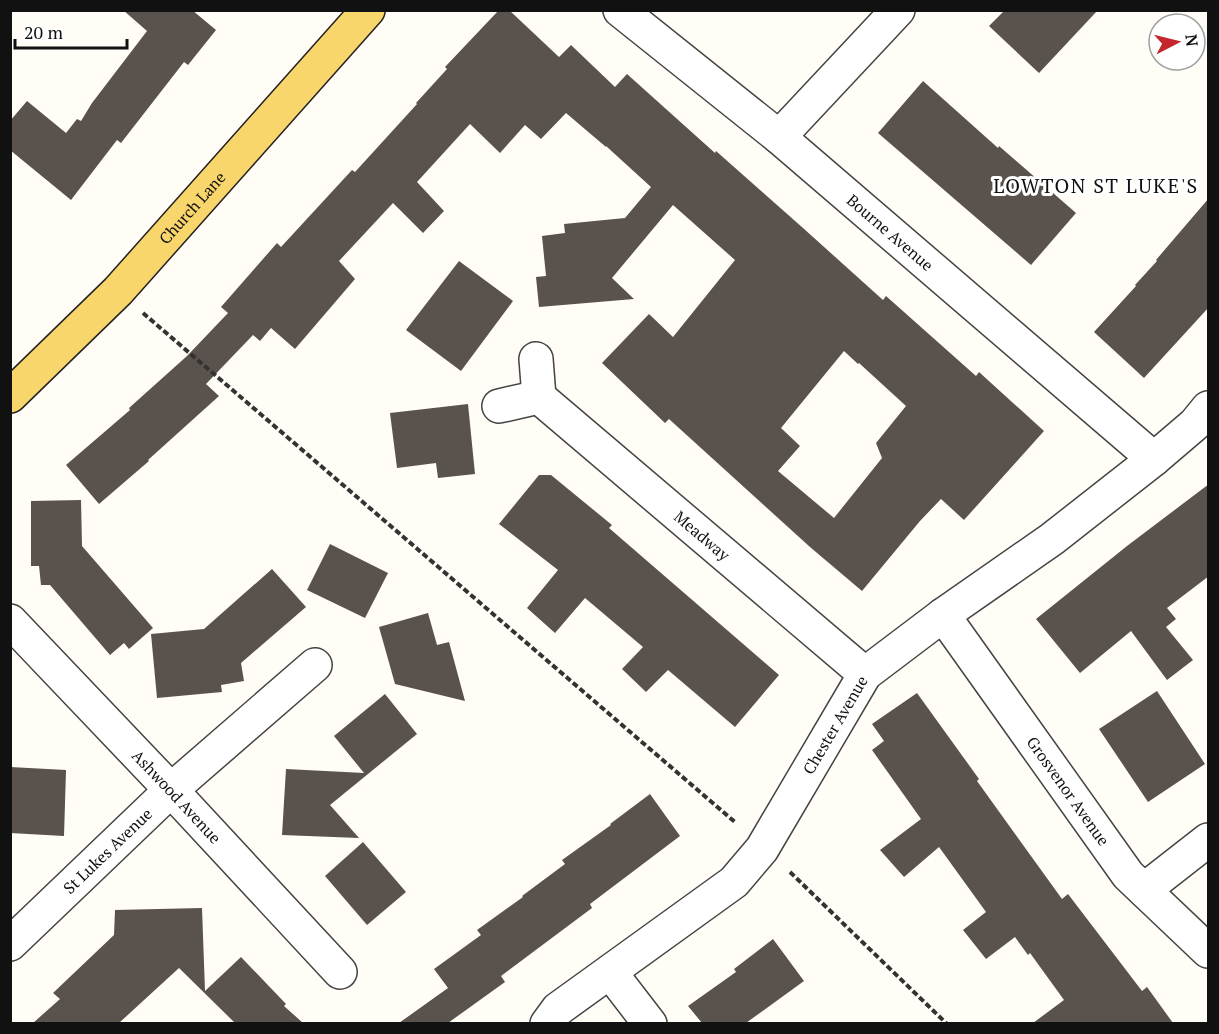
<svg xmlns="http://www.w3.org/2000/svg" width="1219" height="1034" font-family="'PT Serif',serif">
<rect width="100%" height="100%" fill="#fffdf5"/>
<g fill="#5a524d" fill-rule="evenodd">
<polygon points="123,10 192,10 216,30 188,65 184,62 121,143 117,140 71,200 10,150 10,121 27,101 66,133 77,119 81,121 92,103 147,31"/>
<path d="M499,10H509L559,57L571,45L615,87L627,74L715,153L716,151L803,228L883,300L886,296L976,376L979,372L1044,431L964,520L941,499L920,521L862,591L810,547L669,419L665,423L602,363L649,314L673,337L735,260L673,205L612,278L634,299L539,307L536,277L546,276L542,236L565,233L564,224L625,218L651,187L606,146V147L566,113L541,139L525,125L500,153L470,124L417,182L444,211L423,233L393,203L339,261L355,279L295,349L271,328L260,341L253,335L206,384L219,396L148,460L149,461L99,504L66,465L130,410L129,408L187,356L228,313L221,307L277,243L281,247L352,170L355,172L417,104L416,103L447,69L445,67ZM844,351L858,364L859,363L906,406L876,443L882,458L834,518L778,471L800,446L781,428Z"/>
<polygon points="1005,10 1098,10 1039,73 989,26"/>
<polygon points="923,81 998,148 999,146 1076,213 1031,265 878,133"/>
<polygon points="1209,198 1209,307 1144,378 1094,332 1136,286 1135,285 1157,261 1156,260"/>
<polygon points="459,261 513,301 461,371 406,330"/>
<polygon points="468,404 475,474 438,478 436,463 397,468 390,413"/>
<polygon points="539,475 551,475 612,525 609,528 779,675 735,727 668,670 646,692 622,669 643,647 585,598 555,633 527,608 558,570 499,524"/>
<polygon points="1209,484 1209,576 1167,608 1176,619 1166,627 1193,660 1167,680 1131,631 1080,673 1036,619 1127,546"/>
<polygon points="81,500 82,546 153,628 129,649 124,643 110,655 50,585 41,585 39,566 31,566 31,501"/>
<polygon points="330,544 388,573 365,618 307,590"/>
<polygon points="272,569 306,607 241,663 244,681 221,685 222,692 157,698 151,634 204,629"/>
<polygon points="428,613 437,645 449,642 465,701 395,684 379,627"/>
<polygon points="1157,691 1205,764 1148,802 1099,729"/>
<polygon points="917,693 979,779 977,781 1062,899 1068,894 1142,991 1147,987 1173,1023 1033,1023 1064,1000 1030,953 1028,955 1015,937 986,959 963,930 986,912 939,847 904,877 880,850 921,819 872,750 884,741 872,724"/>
<polygon points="385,694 417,734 330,805 359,838 282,835 286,769 364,773 334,736"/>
<polygon points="10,767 66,770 64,836 10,833"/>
<polygon points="650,794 680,836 590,904 592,908 501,976 505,982 448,1023 399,1023 448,988 434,969 481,935 477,930 523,897 522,896 565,864 562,860 611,825 610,824"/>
<polygon points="363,842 406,892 367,925 325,876"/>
<polygon points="202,908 205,991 241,957 286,1004 284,1006 303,1023 235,1023 179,968 119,1023 33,1023 60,999 53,993 114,935 115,910"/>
<polygon points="773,939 804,981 746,1023 702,1023 688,1006 736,972 734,969"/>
</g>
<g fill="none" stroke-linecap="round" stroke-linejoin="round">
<defs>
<g id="minor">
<path id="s1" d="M620,10L779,137L1154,459"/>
<polyline points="779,137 898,10"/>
<polyline points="536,359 539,397"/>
<path id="s2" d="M539,397L865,674"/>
<polyline points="499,406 539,397"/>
<path id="s3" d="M943,615L1128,875L1208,951"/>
<path id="s4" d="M10,621L171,790L340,972"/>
<polyline points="1144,890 1208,840"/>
<path id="s5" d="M10,944L171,790L315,665"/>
<polyline points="610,972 650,1024"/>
<path id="s6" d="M547,1024L558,1009L734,882L762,849L865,674L943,615L1052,539L1154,459L1195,424L1208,408"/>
</g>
<g id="major">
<path id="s7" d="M10,396L118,291L368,10"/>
</g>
</defs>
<use href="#minor" stroke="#444" stroke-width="36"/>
<use href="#major" stroke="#222" stroke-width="36"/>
<g stroke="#333" stroke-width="4" stroke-dasharray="6 3" stroke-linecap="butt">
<polyline points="143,313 736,823"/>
<polyline points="790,872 947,1024"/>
</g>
<use href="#minor" stroke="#fff" stroke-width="33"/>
<use href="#major" stroke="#f9d66b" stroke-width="33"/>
</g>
<g text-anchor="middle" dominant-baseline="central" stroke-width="6" stroke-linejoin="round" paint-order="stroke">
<g font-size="16" fill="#111" stroke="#fff">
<text stroke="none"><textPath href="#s7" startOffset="262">Church Lane</textPath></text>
<text stroke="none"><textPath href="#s1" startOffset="350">Bourne Avenue</textPath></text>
<text stroke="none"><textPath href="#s2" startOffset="214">Meadway</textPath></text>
<text stroke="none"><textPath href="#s6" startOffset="423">Chester Avenue</textPath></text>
<text stroke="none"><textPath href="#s3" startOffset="216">Grosvenor Avenue</textPath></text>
<text stroke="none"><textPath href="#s4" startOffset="242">Ashwood Avenue</textPath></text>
<text stroke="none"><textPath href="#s5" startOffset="135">St Lukes Avenue</textPath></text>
</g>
<g font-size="20" letter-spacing="1.5" fill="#111" stroke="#fff">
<text x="1096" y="185">LOWTON ST LUKE'S</text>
</g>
</g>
<rect width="1219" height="1034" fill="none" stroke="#111111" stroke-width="24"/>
<g transform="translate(1177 42) rotate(83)"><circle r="28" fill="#ffffff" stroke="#a0a0a0" stroke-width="1.5"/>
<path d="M0-4.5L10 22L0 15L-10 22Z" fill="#c4262e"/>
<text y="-9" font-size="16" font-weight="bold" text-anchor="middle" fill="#111111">N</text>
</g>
<path d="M15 39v9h112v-9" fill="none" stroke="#111111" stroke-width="3"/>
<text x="24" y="39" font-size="18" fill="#111111" stroke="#ffffff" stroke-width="4.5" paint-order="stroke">20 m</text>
</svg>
